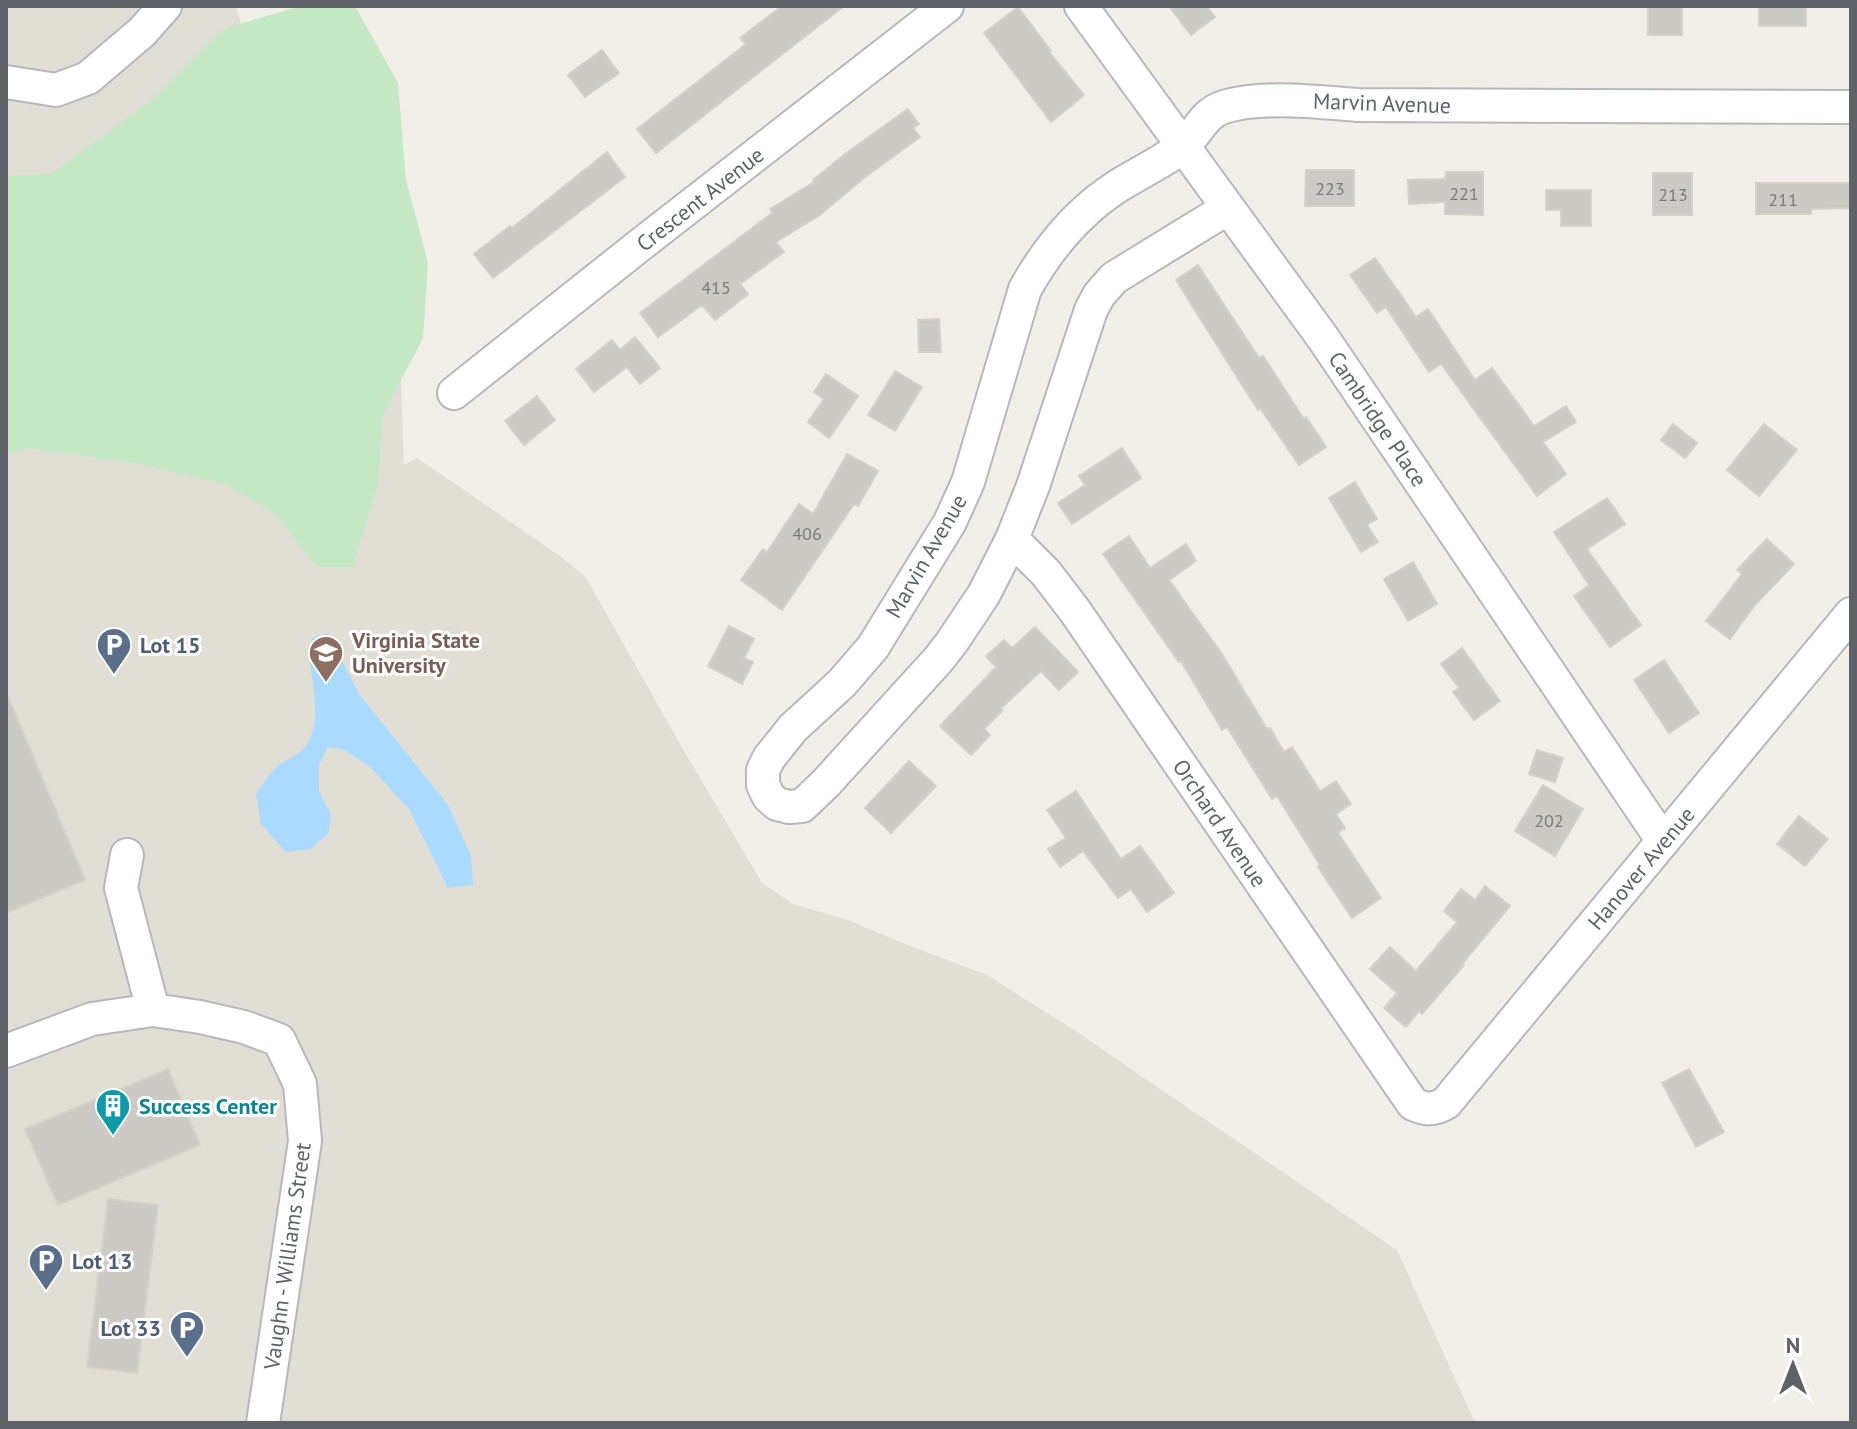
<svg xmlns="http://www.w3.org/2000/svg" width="1857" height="1429" font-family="'PT Sans',sans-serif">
<rect width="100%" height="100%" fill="#f1efe8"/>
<polygon fill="#e1ded6" points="6,6 236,6 256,77 399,328 404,465 417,458 560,556 585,576 680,744 762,883 793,904 848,920 905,944 987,975 1071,1028 1397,1250 1475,1423 6,1423"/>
<polygon fill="#c5e8c5" points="301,6 355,6 398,83 406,180 428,263 423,338 383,415 378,483 353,567 317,567 276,515 227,485 145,465 31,448 6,454 6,176 51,174 152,100 223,29"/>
<path fill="#aadaff" d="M328,633L359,694L448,805L471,856L473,885L448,888L409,809L370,767L345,750L328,747L319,765V791L331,815L328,834L310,849L286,852L261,824L256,794C262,786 268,775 275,769C283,760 298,756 305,747C328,716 304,672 312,638Z"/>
<g fill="#cccac5" stroke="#d6d1c6" stroke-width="2">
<polygon points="782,6 844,6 656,153 637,129 746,44 740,38"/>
<polygon points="1169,6 1206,6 1215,17 1191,35"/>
<rect x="1648" y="6" width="34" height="29"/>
<rect x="1759" y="6" width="47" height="20"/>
<polygon points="1018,7 1051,51 1049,52 1084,95 1051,122 984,33"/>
<polygon points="602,50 619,73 585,97 568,75"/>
<polygon points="908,109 919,124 913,128 920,137 864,178 820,215 776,242 784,252 740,284 748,294 715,320 702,305 658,337 640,313 772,213 770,209 814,182 813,180 845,154"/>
<polygon points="607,152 625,177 493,278 474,254 510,226 512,228"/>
<polygon points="1306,170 1354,170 1354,206 1305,206"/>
<polygon points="1446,172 1483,172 1483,215 1445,214 1445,202 1409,204 1408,180 1445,179"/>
<rect x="1653" y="173" width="39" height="42"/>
<polygon points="1756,183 1851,183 1851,208 1811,209 1811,214 1756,214"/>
<polygon points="1546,190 1591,190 1591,226 1561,226 1561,210 1546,210"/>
<polygon points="1375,258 1416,317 1428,309 1475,380 1492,368 1534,426 1566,406 1576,422 1543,442 1566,474 1537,496 1441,364 1429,372 1386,307 1377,313 1350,275"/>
<polygon points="1198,265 1259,358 1263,356 1304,419 1306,417 1326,447 1299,465 1260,408 1258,410 1235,374 1176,280"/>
<polygon points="939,319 941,352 919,352 918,320"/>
<polygon points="635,337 660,368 640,384 627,367 594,392 576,369 612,340 620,350"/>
<polygon points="895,371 922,387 895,431 868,415"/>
<polygon points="826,374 858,396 829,438 808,422 824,399 814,392"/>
<polygon points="537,396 555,420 524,445 505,421"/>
<polygon points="1673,424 1697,443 1685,458 1661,440"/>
<polygon points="1764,424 1797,450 1759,496 1727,470"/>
<polygon points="1122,448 1141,478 1072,524 1058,503 1085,485 1079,476"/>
<polygon points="847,454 878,471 858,506 854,504 782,610 741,580 763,549 767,552 799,504 813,514"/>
<polygon points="1355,482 1377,519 1367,525 1378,542 1361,552 1329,498"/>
<polygon points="1607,498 1625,524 1587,549 1641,625 1610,647 1574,596 1589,585 1554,532"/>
<polygon points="1129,536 1150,568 1186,544 1196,561 1169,580 1222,654 1267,729 1270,728 1284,752 1292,747 1320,791 1336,781 1351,804 1336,814 1345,828 1338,833 1381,898 1352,918 1318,867 1320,865 1277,796 1272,799 1227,727 1222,730 1181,661 1179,662 1103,554"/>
<polygon points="1767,539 1794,564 1755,605 1730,639 1706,621 1742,574 1737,570"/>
<polygon points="1413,562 1437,604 1408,621 1384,579"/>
<polygon points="729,626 754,639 744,658 753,662 742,684 708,666"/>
<polygon points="1035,627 1078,672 1059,690 1041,671 1001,708 1003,710 984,729 990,735 971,755 940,726 996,667 986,656 1004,640 1012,648"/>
<polygon points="1462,648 1500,701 1474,720 1453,692 1459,688 1441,664"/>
<polygon points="1664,660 1699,713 1669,733 1634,680"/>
<polygon points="6,692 85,880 6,913"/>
<polygon points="1537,750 1563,758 1555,782 1529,774"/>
<polygon points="909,761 936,786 891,833 865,808"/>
<polygon points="1543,785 1583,809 1555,856 1515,831"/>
<polygon points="1076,791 1121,859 1140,846 1174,893 1147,912 1131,889 1118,898 1083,851 1060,867 1048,849 1066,838 1047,810"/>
<polygon points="1799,816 1828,839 1805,866 1777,844"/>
<polygon points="1485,886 1510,906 1463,963 1464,965 1422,1014 1419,1011 1406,1027 1384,1008 1397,993 1370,969 1390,947 1416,971 1457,922 1444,911 1461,889 1475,900"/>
<polygon points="168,1069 200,1145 58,1205 25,1129"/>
<polygon points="1689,1069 1724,1132 1696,1147 1662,1083"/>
<polygon points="108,1199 158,1205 137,1373 87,1367"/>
</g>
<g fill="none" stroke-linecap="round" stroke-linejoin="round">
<defs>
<g id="minor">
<polyline points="1081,6 1323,338 1663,841"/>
<polyline points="6,82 56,90 88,78 142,32 165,6"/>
<path d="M1228,208L1114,278L1099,295L1091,310L1033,486L1012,539L984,594L952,642L938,660L826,783L802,806L789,807L777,804L769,797L763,785V770L769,758L793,728L842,683L873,647L950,522L968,482L1025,289C1048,248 1079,211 1118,186C1139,173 1162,162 1181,148C1197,135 1203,113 1224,107C1263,95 1318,102 1358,105L1851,107"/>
<polyline points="454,393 640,245 947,6"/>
<path d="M1012,539L1046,573L1075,611L1413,1104C1426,1110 1434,1110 1446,1103L1851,614"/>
<polyline points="127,855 121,888 153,1010"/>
<polyline points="6,1051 92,1019 153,1010 200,1017 244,1027 279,1040 300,1084 305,1141 263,1423"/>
</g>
</defs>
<use href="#minor" stroke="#b5b8bc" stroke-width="36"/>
<use href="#minor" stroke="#fff" stroke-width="32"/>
</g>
<defs>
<symbol id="parking-pin" viewBox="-11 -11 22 30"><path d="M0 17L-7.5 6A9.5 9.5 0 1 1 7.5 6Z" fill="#5c6f8a" stroke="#fff"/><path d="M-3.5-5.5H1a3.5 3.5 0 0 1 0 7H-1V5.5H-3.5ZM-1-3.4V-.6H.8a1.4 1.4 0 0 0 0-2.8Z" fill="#fff"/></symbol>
<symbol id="university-pin" viewBox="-11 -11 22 30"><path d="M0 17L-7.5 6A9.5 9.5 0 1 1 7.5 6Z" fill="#8d6e63" stroke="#fff"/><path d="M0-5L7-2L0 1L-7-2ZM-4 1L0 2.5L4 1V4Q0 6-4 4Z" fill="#fff"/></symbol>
<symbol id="building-pin" viewBox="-11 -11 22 30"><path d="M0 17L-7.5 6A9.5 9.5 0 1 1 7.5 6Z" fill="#0f9aa8" stroke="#fff"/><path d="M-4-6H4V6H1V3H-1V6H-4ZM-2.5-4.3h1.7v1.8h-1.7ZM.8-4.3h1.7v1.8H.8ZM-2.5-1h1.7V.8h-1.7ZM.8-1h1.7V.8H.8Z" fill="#fff"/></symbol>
</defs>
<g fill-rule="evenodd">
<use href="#parking-pin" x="94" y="625" width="40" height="54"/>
<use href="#university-pin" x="306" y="633" width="40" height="54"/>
<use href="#building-pin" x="93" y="1086" width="40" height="54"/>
<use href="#parking-pin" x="26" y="1241" width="40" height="54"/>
<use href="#parking-pin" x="167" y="1308" width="40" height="54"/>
</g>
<g text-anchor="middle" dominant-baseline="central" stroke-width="6" stroke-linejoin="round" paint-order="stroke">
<g font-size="18" fill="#7a7d7f">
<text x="1330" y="188">223</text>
<text x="1464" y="193">221</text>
<text x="1673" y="194">213</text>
<text x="1783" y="199">211</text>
<text x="716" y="287">415</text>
<text x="807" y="533">406</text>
<text x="1549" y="820">202</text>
</g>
<g font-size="22" fill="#5f6368" stroke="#fff">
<text transform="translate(1382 103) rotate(2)">Marvin Avenue</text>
<text transform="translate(700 199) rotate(-38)">Crescent Avenue</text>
<text transform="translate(1378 419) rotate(56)">Cambridge Place</text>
<text transform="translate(926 556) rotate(-60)">Marvin Avenue</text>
<text transform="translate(1220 823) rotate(56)">Orchard Avenue</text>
<text transform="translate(1641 868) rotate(-50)">Hanover Avenue</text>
<text transform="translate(287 1256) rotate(-82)">Vaughn - Williams Street</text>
</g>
<g font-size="22" font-weight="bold" fill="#785e54" stroke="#fff" text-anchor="start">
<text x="352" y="640">Virginia State<tspan x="352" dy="25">University</tspan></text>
</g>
<g font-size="22" font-weight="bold" fill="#4e5e75" stroke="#fff" text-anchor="start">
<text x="140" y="645">Lot 15</text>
<text x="72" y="1261">Lot 13</text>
<text x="161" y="1328" text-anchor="end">Lot 33</text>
</g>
<g font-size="22" font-weight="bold" fill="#0d838f" stroke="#fff" text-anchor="start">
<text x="139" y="1106">Success Center</text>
</g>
</g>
<rect width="1857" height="1429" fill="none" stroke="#5f6368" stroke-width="16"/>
<g transform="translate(1793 1365)" stroke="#ffffff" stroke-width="6" paint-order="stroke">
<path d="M0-6L14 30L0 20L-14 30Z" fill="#5f6368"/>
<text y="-12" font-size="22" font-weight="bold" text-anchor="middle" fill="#5f6368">N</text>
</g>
</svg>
